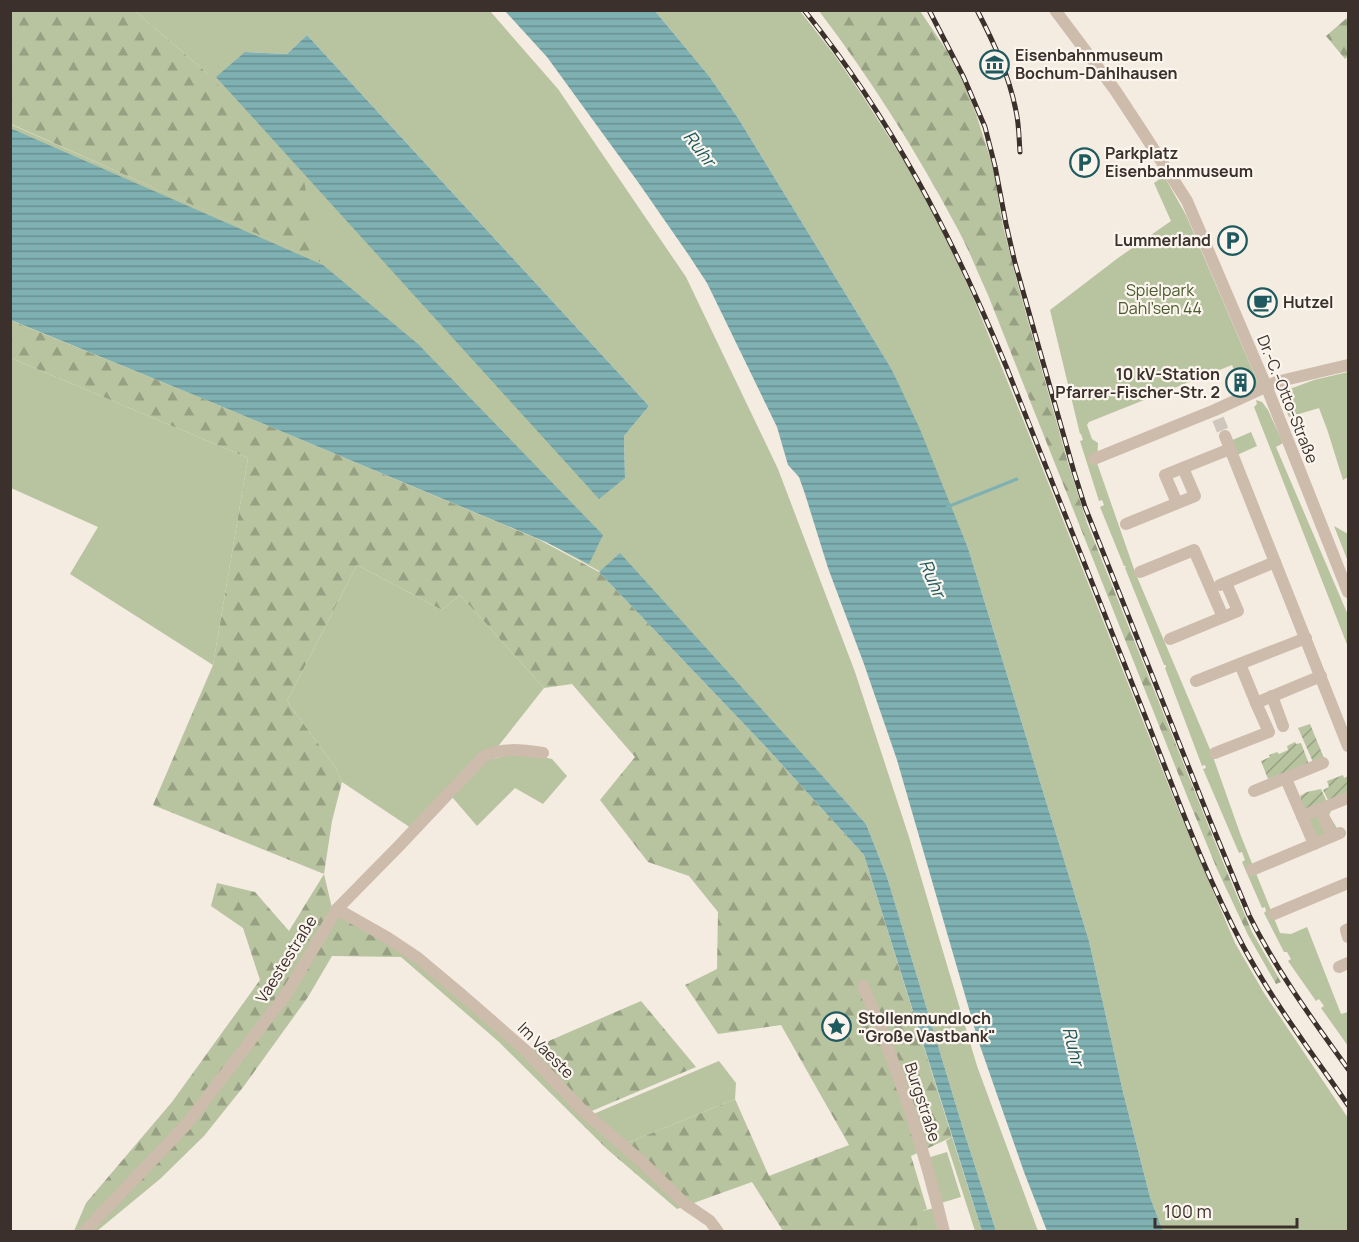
<svg xmlns="http://www.w3.org/2000/svg" width="1359" height="1242" font-family="Manrope,sans-serif">
<defs>
<pattern id="forest-firs" width="22" height="20" patternUnits="userSpaceOnUse" patternTransform="scale(1.5)"><rect width="22" height="20" fill="#b8c4a0"/><path d="M5 1l3.5 6h-7zM16 11l3.5 6h-7z" fill="#97a083"/></pattern>
<pattern id="garden-furrows" width="10" height="10" patternUnits="userSpaceOnUse" patternTransform="scale(1.5)"><rect width="10" height="10" fill="#b8c4a0"/><path d="M-1 1l2-2M0 10L10 0M9 11l2-2" fill="none" stroke="#97a083"/></pattern>
<pattern id="water-rules" width="6" height="5" patternUnits="userSpaceOnUse" patternTransform="scale(1.5)"><rect width="6" height="5" fill="#7fb0b2"/><path d="M0 2.5h6" fill="none" stroke="#699091"/></pattern>
</defs>
<rect width="100%" height="100%" fill="#f4ebe1"/>
<g fill="#b8c4a0" fill-rule="evenodd">
<path d="M135,11H490L558,89L686,277L778,469L855,672L909,837L977,1066L1038,1231H996L965,1135L887,877L866,824L777,727L603,573L546,542L221,406L11,320L10,124L319,261L207,73ZM307,35L649,406L624,436L625,478L245,52L287,54Z"/>
<polygon points="655,11 800,11 833,53 864,98 906,164 944,233 975,302 1024,422 1176,804 1235,943 1264,993 1348,1118 1348,1231 1163,1231 1150,1197 1123,1092 1089,941 968,548 891,368 738,118 709,76"/>
<polygon points="1164,176 1186,215 1259,385 1243,392 1232,365 1089,422 1087,425 1092,439 1098,443 1097,463 1135,572 1212,754 1241,836 1280,933 1291,934 1307,927 1341,1014 1348,1012 1348,1046 1321,1008 1324,1006 1319,999 1316,1001 1288,961 1291,959 1287,952 1284,952 1264,913 1266,911 1265,907 1262,908 1242,862 1245,860 1242,852 1239,853 1203,769 1206,768 1205,765 1202,766 1165,668 1166,667 1166,665 1164,665 1125,568 1126,566 1124,566 1100,507 1104,505 1102,500 1099,501 1080,441 1083,440 1081,434 1080,434 1050,310 1118,258 1171,221 1154,183"/>
<polygon points="11,358 248,458 213,665 70,574 98,527 11,488"/>
<polygon points="1348,372 1348,477 1343,480 1327,429 1319,408 1289,417 1279,393 1314,380"/>
<polygon points="1256,400 1262,402 1268,410 1283,443 1276,447 1348,615 1348,647 1254,407 1257,404"/>
<polygon points="1251,432 1257,446 1237,455 1230,441"/>
<polygon points="1334,526 1348,534 1348,558 1347,559"/>
<polygon points="357,565 442,610 460,595 544,688 492,754 493,759 522,752 552,759 567,776 543,804 515,788 477,826 446,790 411,828 342,782 336,768 287,701"/>
<polygon points="1325,805 1331,811 1329,815 1340,833 1317,839 1305,811"/>
<polygon points="719,1061 736,1083 735,1099 625,1144 591,1115"/>
<polygon points="952,1137 982,1231 975,1231 946,1141"/>
<polygon points="947,1152 961,1197 941,1203 927,1158"/>
<polygon points="934,1208 940,1231 919,1231 914,1213"/>
</g>
<g fill="url(#forest-firs)" fill-rule="evenodd">
<polygon points="11,10 135,11 207,73 303,176 320,262 11,124"/>
<path d="M819,11H920L947,51L964,84L976,114L993,167L1003,226L1018,285L1068,463L1087,523L1227,872L1252,932L1281,982L1276,984L1248,935L1217,869L1189,801L988,295C977,271 968,247 955,224C915,149 870,78 819,11Z"/>
<polygon points="1348,17 1348,56 1345,59 1326,36"/>
<path d="M10,320L221,406L538,539L599,572L765,746L864,855L952,1137L911,1156L927,1209L915,1214L919,1231H783L752,1182L677,1209L608,1150L499,1042L401,957L332,956L308,997L244,1086L204,1136L160,1179L97,1231H74L86,1203L172,1102L260,980L243,928L211,906L217,883L255,892L289,931L324,874L153,805L213,665L248,458L11,358ZM357,565L442,610L460,595L544,688L572,684L635,757L600,800L648,862L689,876L718,912L717,969L685,985L718,1034L781,1025L849,1145L769,1176L735,1099L625,1144L404,949L332,908L324,874L332,821L342,782L336,768L287,701Z"/>
<polygon points="641,1001 696,1067 587,1113 528,1050"/>
</g>
<g fill="url(#garden-furrows)">
<polygon points="1310,724 1324,758 1313,762 1298,728"/>
<polygon points="1295,742 1296,744 1301,743 1309,764 1268,779 1261,761 1270,757 1269,755 1277,752 1279,754 1288,750 1287,746"/>
<polygon points="1343,775 1344,778 1348,776 1348,794 1328,800 1323,790 1329,787 1327,781"/>
<polygon points="1321,789 1327,802 1306,810 1298,801 1301,798 1300,796 1307,792"/>
</g>
<g fill="url(#water-rules)">
<polygon points="505,11 655,11 709,76 738,118 891,368 919,427 968,548 1089,941 1123,1092 1150,1197 1163,1231 1047,1231 1024,1172 978,1040 897,760 864,664 828,568 805,494 799,477 788,465 777,427 707,283 688,254 638,182 547,57"/>
<polygon points="307,35 649,406 624,436 625,478 599,499 216,77 245,52 287,54"/>
<polygon points="10,128 323,265 418,344 603,535 589,564 546,542 221,406 11,320"/>
<polygon points="620,553 866,824 887,877 965,1135 996,1231 982,1231 864,855 765,746 599,572"/>
</g>
<g fill="none" stroke-linecap="round" stroke-linejoin="round">
<polyline stroke="#7fb0b2" stroke-width="3" points="947,507 1017,479"/>
<polyline stroke="#cfc6bd" stroke-width="12" stroke-dasharray="12 6" stroke-linecap="butt" points="1218,419 1225,436"/>
<g stroke="#cdbbac" stroke-width="12">
<polyline points="1055,10 1115,90 1142,131 1187,201 1269,393 1348,592"/>
<polyline points="1225,436 1348,746"/>
<polyline points="1094,459 1215,410 1276,382 1348,365"/>
<polyline points="1177,503 1165,475 1230,449"/>
<polyline points="1126,524 1195,496 1183,468"/>
<polyline points="1140,572 1194,550 1223,617"/>
<polyline points="1220,585 1275,562"/>
<polyline points="1170,639 1238,611 1226,583"/>
<polyline points="1240,664 1256,703"/>
<polyline points="1196,681 1306,638"/>
<polyline points="1272,696 1283,726"/>
<polyline points="1215,753 1269,732 1256,703 1321,676"/>
<polyline points="1286,779 1314,844"/>
<polyline points="1254,791 1323,763"/>
<polyline points="1320,809 1329,829"/>
<polyline points="1302,816 1348,798"/>
<polyline points="1252,870 1340,833"/>
<polyline points="337,909 388,938 418,958 461,994 525,1050 583,1111 642,1162 685,1204 710,1221 718,1232"/>
<polyline points="1274,914 1348,883"/>
<polyline points="1348,929 1346,930 1348,937"/>
<polyline points="1339,967 1348,963"/>
<path d="M863,986C897,1065 924,1148 944,1232"/>
<path d="M84,1232L186,1125L287,993L337,909L398,847L483,757C501,747 523,750 543,753"/>
</g>
<defs>
<g id="rail">
<path d="M804,10C891,118 953,238 1006,366C1053,483 1099,600 1145,716C1176,794 1204,873 1243,946C1273,1002 1312,1053 1348,1105"/>
<path d="M929,10L964,78L985,127L995,166L1006,224L1015,263L1074,472L1085,507L1209,818L1249,915C1276,970 1312,1019 1348,1069"/>
<path d="M977,10C994,43 1009,75 1016,111C1019,124 1019,139 1020,152"/>
</g>
</defs>
<use href="#rail" stroke="#3b302b" stroke-width="5"/>
<use href="#rail" stroke="#fbf5ee" stroke-width="3" stroke-dasharray="9" stroke-linecap="butt"/>
</g>
<defs>
<symbol id="museum-ring" viewBox="-11 -11 22 22"><circle r="9.5" fill="#fbf5ee" stroke="#1f5a5e" stroke-width="1.5"/><path d="M0-6L6-3V-2H-6V-3ZM-5-1h2V3h-2ZM-1-1h2V3h-2ZM3-1h2V3H3ZM-6 4H6V6H-6Z" fill="#1f5a5e"/></symbol>
<symbol id="parking-ring" viewBox="-11 -11 22 22"><circle r="9.5" fill="#fbf5ee" stroke="#1f5a5e" stroke-width="1.5"/><path d="M-3.5-5.5H1a3.5 3.5 0 0 1 0 7H-1V5.5H-3.5ZM-1-3.4V-.6H.8a1.4 1.4 0 0 0 0-2.8Z" fill="#1f5a5e"/></symbol>
<symbol id="cafe-ring" viewBox="-11 -11 22 22"><circle r="9.5" fill="#fbf5ee" stroke="#1f5a5e" stroke-width="1.5"/><path d="M-5.5-4.5H6V0H3Q3 3.5 0 3.5H-2.5Q-5.5 3.5-5.5 0ZM3-3.2v2h1.7v-2ZM-6 4.5H4V6H-6Z" fill="#1f5a5e"/></symbol>
<symbol id="building-ring" viewBox="-11 -11 22 22"><circle r="9.5" fill="#fbf5ee" stroke="#1f5a5e" stroke-width="1.5"/><path d="M-4-6H4V6H1V3H-1V6H-4ZM-2.5-4.3h1.7v1.8h-1.7ZM.8-4.3h1.7v1.8H.8ZM-2.5-1h1.7V.8h-1.7ZM.8-1h1.7V.8H.8Z" fill="#1f5a5e"/></symbol>
<symbol id="sight-ring" viewBox="-11 -11 22 22"><circle r="9.5" fill="#fbf5ee" stroke="#1f5a5e" stroke-width="1.5"/><path d="M0-6L1.8-2.2L6-1.7L2.9 1.2L3.7 5.4L0 3.3L-3.7 5.4L-2.9 1.2L-6-1.7L-1.8-2.2Z" fill="#1f5a5e"/></symbol>
</defs>
<g fill-rule="evenodd">
<use href="#museum-ring" x="978" y="48" width="33" height="33"/>
<use href="#parking-ring" x="1068" y="146" width="33" height="33"/>
<use href="#parking-ring" x="1216" y="224" width="33" height="33"/>
<use href="#cafe-ring" x="1246" y="286" width="33" height="33"/>
<use href="#building-ring" x="1224" y="366" width="33" height="33"/>
<use href="#sight-ring" x="820" y="1010" width="33" height="33"/>
</g>
<g text-anchor="middle" dominant-baseline="central" stroke-width="4.5" stroke-linejoin="round" paint-order="stroke">
<g font-size="16" font-weight="bold" fill="#3b302b" stroke="#fbf5ee" text-anchor="start">
<text x="1015" y="55">Eisenbahnmuseum<tspan x="1015" dy="18">Bochum-Dahlhausen</tspan></text>
<text x="1105" y="153">Parkplatz<tspan x="1105" dy="18">Eisenbahnmuseum</tspan></text>
<text x="1211" y="240" text-anchor="end">Lummerland</text>
<text x="1283" y="302">Hutzel</text>
<text x="1220" y="374" text-anchor="end">10 kV-Station<tspan x="1220" dy="18">Pfarrer-Fischer-Str. 2</tspan></text>
<text x="858" y="1018">Stollenmundloch<tspan x="858" dy="18">"Große Vastbank"</tspan></text>
</g>
<g font-size="16" fill="#4a5a2e" stroke="#fbf5ee">
<text x="1160" y="290">Spielpark<tspan x="1160" dy="18">Dahl’sen 44</tspan></text>
</g>
<g font-size="16" fill="#3b302b" stroke="#fbf5ee">
<text transform="translate(1288 399) rotate(68)">Dr.-C.-Otto-Straße</text>
<text transform="translate(286 959) rotate(-58)">Vaestestraße</text>
<text transform="translate(546 1050) rotate(45)">Im Vaeste</text>
<text transform="translate(923 1102) rotate(72)">Burgstraße</text>
</g>
<g font-size="18" font-style="italic" fill="#1f5a5e" stroke="#fbf5ee">
<text transform="translate(700 148) rotate(52)">Ruhr</text>
<text transform="translate(933 578) rotate(67)">Ruhr</text>
<text transform="translate(1074 1046) rotate(76)">Ruhr</text>
</g>
</g>
<rect width="1359" height="1242" fill="none" stroke="#3b302b" stroke-width="24"/>
<path d="M1155 1218v9h142v-9" fill="none" stroke="#3b302b" stroke-width="3"/>
<text x="1164" y="1218" font-size="18" fill="#3b302b" stroke="#fbf5ee" stroke-width="4.5" paint-order="stroke">100 m</text>
</svg>
